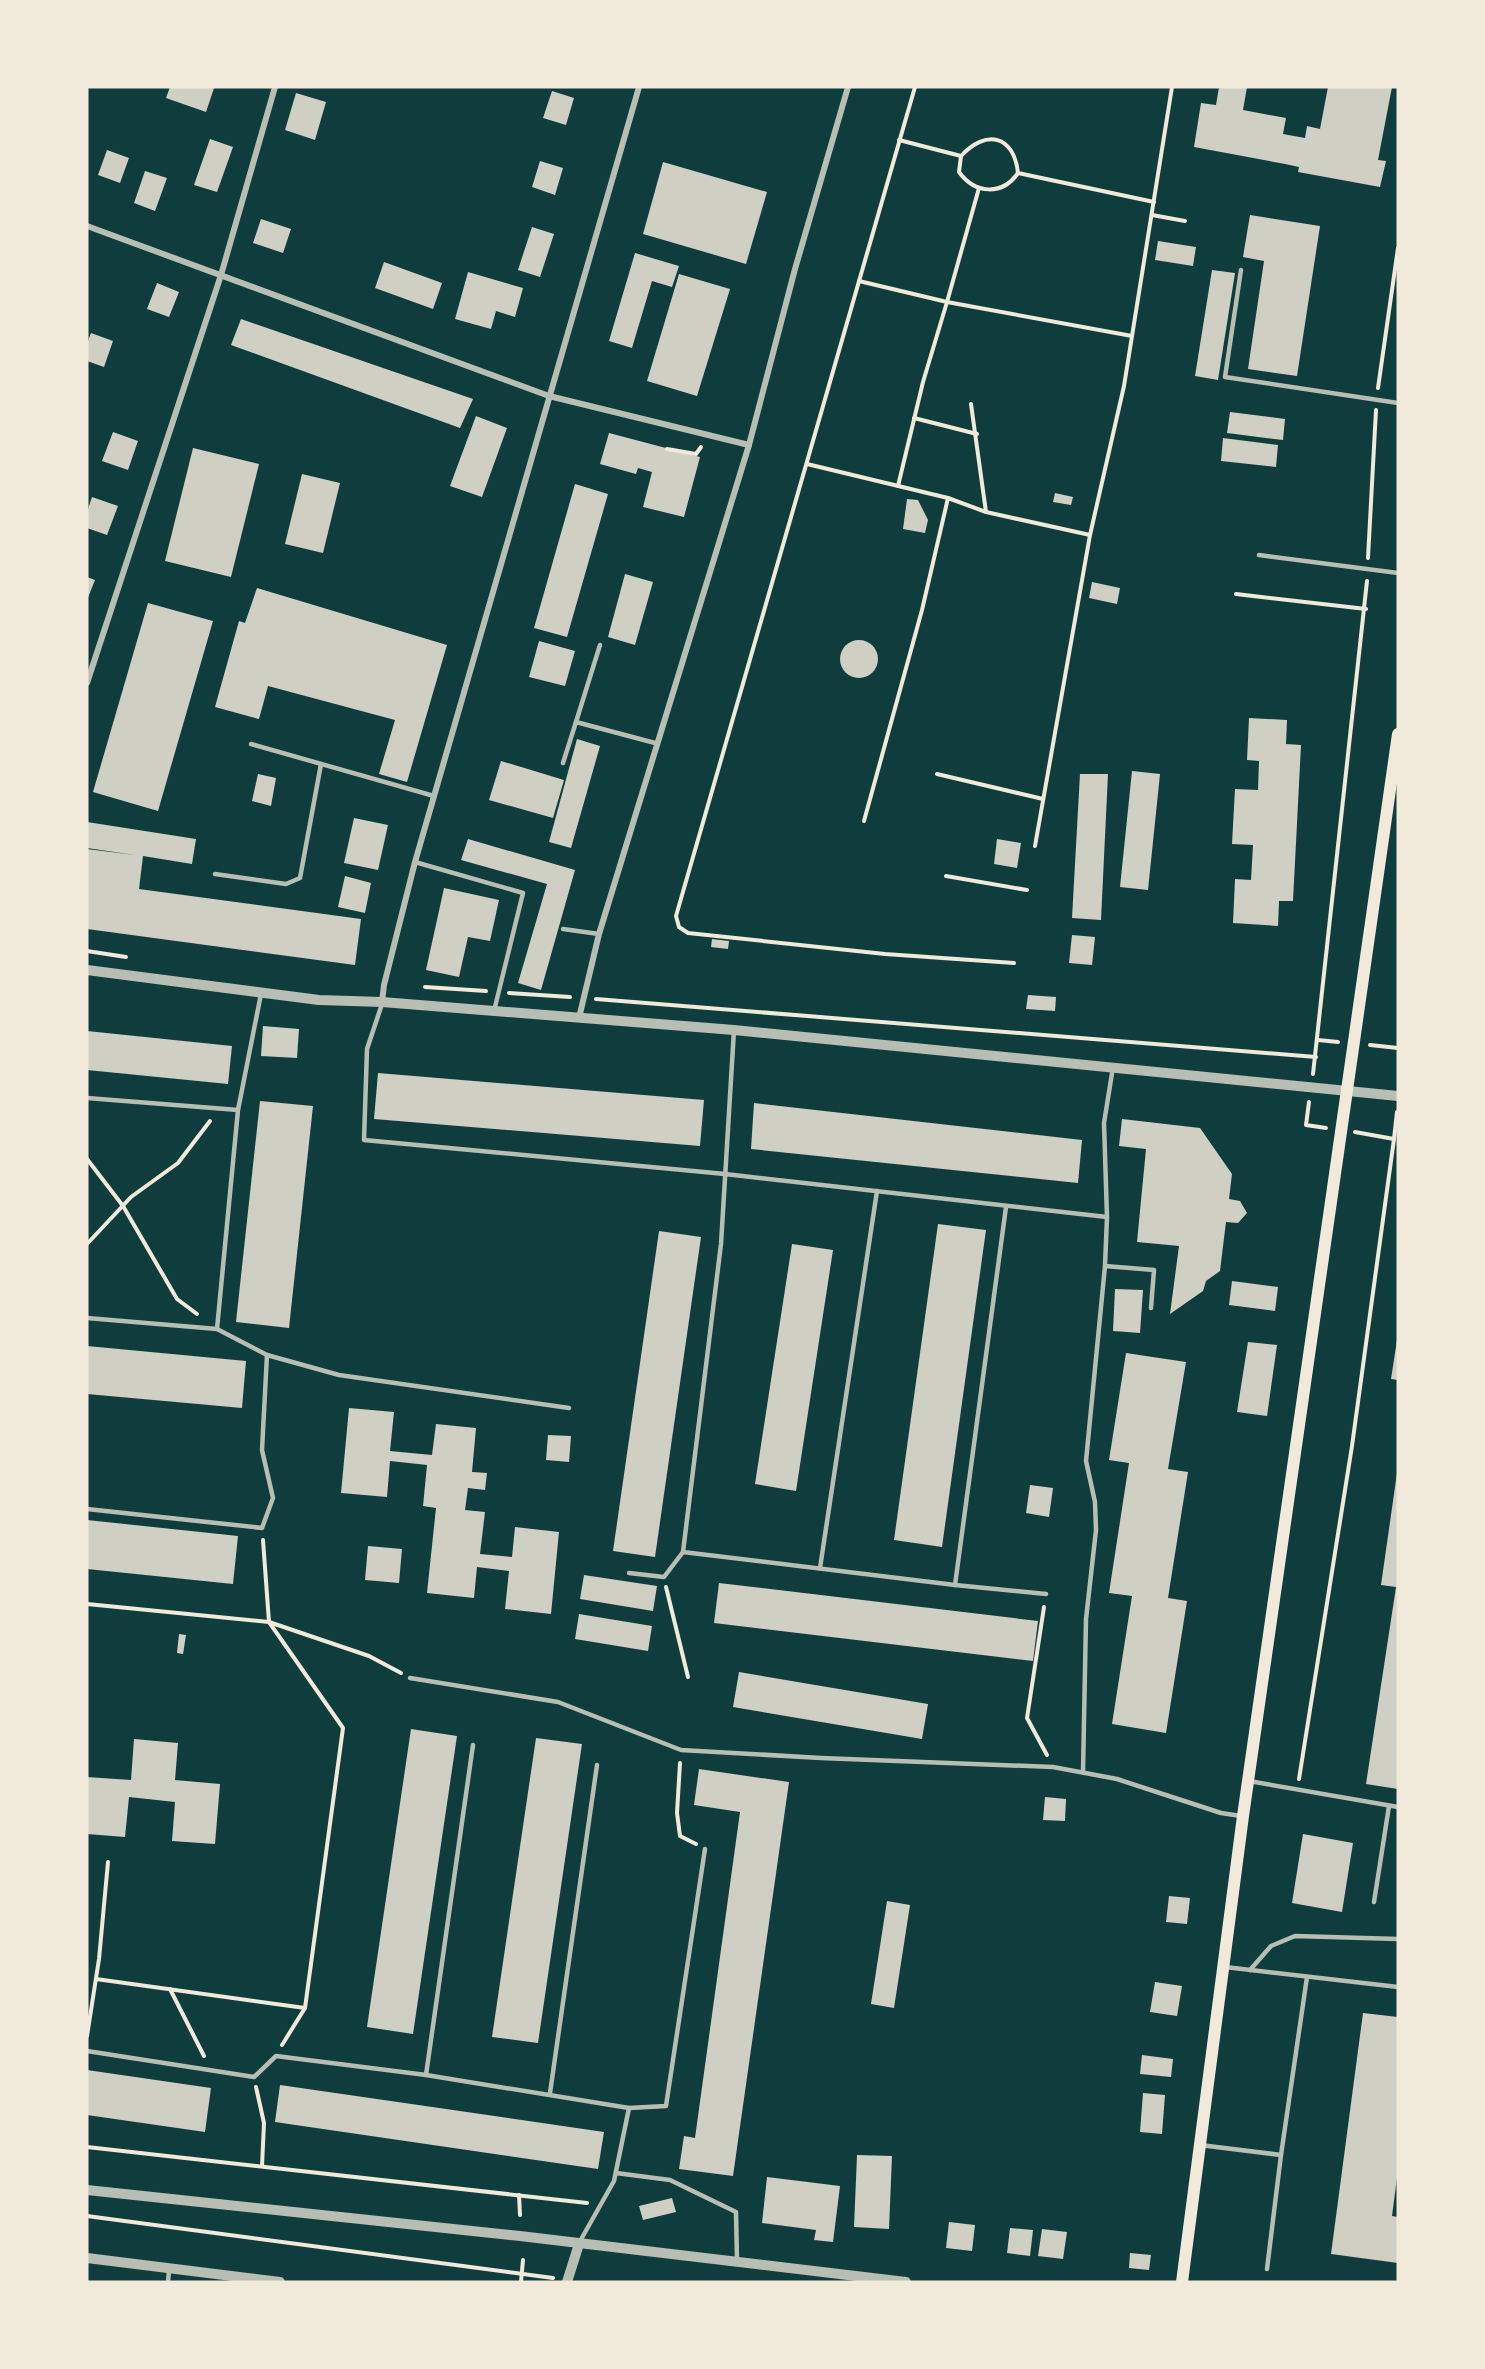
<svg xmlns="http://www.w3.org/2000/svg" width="1485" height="2369" font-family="'PT Sans Narrow',sans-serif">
<rect width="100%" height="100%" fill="#0f3d3e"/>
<g fill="#cfcfc3">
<polygon points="170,87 211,87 214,88 206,112 166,98"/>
<polygon points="1219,87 1247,87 1243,110 1286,118 1283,134 1305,138 1307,126 1320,129 1328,87 1392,87 1378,160 1386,161 1380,187 1298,172 1299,167 1285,164 1194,147 1201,103 1216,105"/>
<polygon points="552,91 574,98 566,125 543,118"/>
<polygon points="296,93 326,102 315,140 285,130"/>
<polygon points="210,139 233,147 217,192 194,185"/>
<polygon points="107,150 129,158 120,183 98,175"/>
<polygon points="540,161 563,168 555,195 532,187"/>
<polygon points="663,162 767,192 746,264 643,234"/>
<polygon points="145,171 167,178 155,211 134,203"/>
<polygon points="1250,215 1320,226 1297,376 1248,369 1264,261 1243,257"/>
<polygon points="261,219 291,229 283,253 253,243"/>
<polygon points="532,227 554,234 540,277 518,270"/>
<polygon points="1158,241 1196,247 1193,266 1155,260"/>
<polygon points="635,253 679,266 672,287 652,281 632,348 609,341"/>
<polygon points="384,262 442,283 433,309 375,288"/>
<polygon points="1212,270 1235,273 1218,380 1195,376"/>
<polygon points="468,272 523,288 515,317 496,311 491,329 455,319"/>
<polygon points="679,274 730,289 697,396 647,381"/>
<polygon points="157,283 179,292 169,317 147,309"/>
<polygon points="241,319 473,399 460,428 231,345"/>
<polygon points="91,333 113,341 104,367 87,361 87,343"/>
<polygon points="1230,412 1285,419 1283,440 1227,433"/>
<polygon points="476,416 507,428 482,497 450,486"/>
<polygon points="113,432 138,441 128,470 102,461"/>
<polygon points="609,433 700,457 684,517 643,507 652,472 638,468 636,474 600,464"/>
<polygon points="1223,438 1278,445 1276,467 1221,461"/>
<polygon points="193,448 259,464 231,577 165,561"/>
<polygon points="302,474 340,483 323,553 285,544"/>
<polygon points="575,484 608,494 567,637 534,628"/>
<polygon points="1055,493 1073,497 1071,505 1053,502"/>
<polygon points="92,497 118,506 107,535 87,528 87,512"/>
<polygon points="907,499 918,500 928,520 925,533 903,529"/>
<polygon points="625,574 653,582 635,645 608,637"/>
<polygon points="87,577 95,580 87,600"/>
<polygon points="1092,582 1120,588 1117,604 1089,598"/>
<polygon points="257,588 447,645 407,782 379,774 395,720 268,686 259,719 215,707 239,621 245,623"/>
<polygon points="148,603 213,621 158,811 93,792"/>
<circle cx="859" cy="659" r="19"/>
<polygon points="539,641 575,651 565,686 529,677"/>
<polygon points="1249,718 1287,720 1286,744 1301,745 1293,901 1279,901 1278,926 1233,923 1235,879 1251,880 1253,845 1232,844 1235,789 1258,790 1259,761 1247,760"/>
<polygon points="577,739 600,746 571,848 549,842"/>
<polygon points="501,761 564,780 553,818 489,800"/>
<polygon points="1132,771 1160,774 1148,890 1120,887"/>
<polygon points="258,774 276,778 271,806 252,801"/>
<polygon points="1080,774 1108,774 1101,920 1072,918"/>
<polygon points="354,818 388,825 378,870 344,863"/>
<polygon points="87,822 196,839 192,864 143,856 139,889 361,919 355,965 87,929 87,849 135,855 87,848"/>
<polygon points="468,839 575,870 541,990 518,983 547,884 461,860"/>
<polygon points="997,839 1021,843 1017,868 994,864"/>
<polygon points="345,876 371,883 365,913 338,907"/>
<polygon points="444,888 499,900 490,941 468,937 459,977 426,970"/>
<polygon points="1072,935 1095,937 1092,965 1069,963"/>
<polygon points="712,939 729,941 728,949 711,947"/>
<polygon points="1028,995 1056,997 1055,1011 1026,1009"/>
<polygon points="263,1026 299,1029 297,1058 261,1056"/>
<polygon points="87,1031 232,1046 228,1084 87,1070"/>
<polygon points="378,1073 704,1100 700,1146 374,1119"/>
<polygon points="260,1101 313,1106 289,1328 236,1322"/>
<polygon points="754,1103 1082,1140 1078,1183 751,1149"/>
<polygon points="1122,1119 1200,1128 1232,1174 1229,1199 1240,1201 1247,1213 1238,1223 1226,1222 1220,1271 1206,1281 1203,1291 1170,1314 1179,1246 1137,1242 1146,1149 1119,1146"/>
<polygon points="938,1224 986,1230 942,1547 894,1540"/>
<polygon points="659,1231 701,1237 655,1557 613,1551"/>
<polygon points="792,1244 833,1250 796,1491 755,1484"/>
<polygon points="1232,1281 1278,1287 1275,1311 1229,1305"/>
<polygon points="1115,1289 1143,1290 1140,1333 1113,1331"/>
<polygon points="1397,1340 1398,1340 1398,1380 1391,1379"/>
<polygon points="1248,1342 1277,1345 1267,1416 1237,1412"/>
<polygon points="87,1346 246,1361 242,1408 87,1394"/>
<polygon points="1126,1353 1186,1362 1168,1469 1188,1472 1168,1598 1187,1601 1166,1733 1112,1724 1132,1596 1109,1593 1129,1463 1109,1460"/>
<polygon points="349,1408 394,1412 390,1451 432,1455 436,1424 476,1428 472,1472 487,1473 485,1490 468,1488 465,1510 485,1512 480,1554 512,1557 515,1527 559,1532 551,1614 505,1609 509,1571 477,1567 474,1598 427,1593 436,1508 423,1506 427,1465 390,1461 387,1497 341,1493"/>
<polygon points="548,1435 571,1436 569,1462 546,1460"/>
<polygon points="1397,1473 1398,1473 1398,1789 1366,1784 1396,1587 1381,1585"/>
<polygon points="1030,1485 1053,1488 1049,1517 1026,1513"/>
<polygon points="87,1520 238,1536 233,1584 87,1569"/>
<polygon points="368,1546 402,1549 399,1583 365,1580"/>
<polygon points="584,1575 657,1586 653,1611 580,1599"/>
<polygon points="719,1583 1038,1621 1033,1661 714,1623"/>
<polygon points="579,1614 652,1626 648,1651 575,1639"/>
<polygon points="179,1634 186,1635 183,1654 177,1653"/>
<polygon points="739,1672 928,1704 922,1739 733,1707"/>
<polygon points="411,1729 457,1736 413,2034 367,2027"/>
<polygon points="536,1738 582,1744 538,2043 492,2037"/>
<polygon points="134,1739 178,1743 175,1780 220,1784 215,1844 172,1841 175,1802 129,1797 125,1837 87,1834 87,1777 131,1780"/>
<polygon points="699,1769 789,1782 733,2176 679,2169 684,2136 695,2138 740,1812 694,1805"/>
<polygon points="1045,1797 1066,1799 1065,1821 1043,1820"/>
<polygon points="1303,1834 1353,1843 1342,1912 1292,1903"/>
<polygon points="1169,1896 1190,1898 1187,1924 1166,1922"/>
<polygon points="887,1901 910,1905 894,2008 871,2004"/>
<polygon points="1155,1982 1182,1986 1177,2016 1150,2012"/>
<polygon points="1363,2013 1398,2017 1398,2170 1392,2216 1398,2217 1398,2263 1331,2254"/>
<polygon points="1142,2055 1173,2059 1171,2077 1140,2074"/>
<polygon points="87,2070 211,2088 205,2132 87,2115"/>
<polygon points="280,2085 604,2132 598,2169 275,2122"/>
<polygon points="1143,2093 1165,2095 1162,2134 1140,2132"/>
<polygon points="857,2155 892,2156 889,2229 854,2227"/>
<polygon points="767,2177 840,2186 833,2242 814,2240 816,2230 762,2223"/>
<polygon points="672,2198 676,2212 643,2220 639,2206"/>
<polygon points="949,2222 975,2225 972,2251 946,2248"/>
<polygon points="1010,2228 1033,2230 1030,2256 1007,2253"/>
<polygon points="1042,2229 1067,2232 1063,2259 1038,2256"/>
<polygon points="1130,2253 1151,2255 1149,2270 1129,2268"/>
</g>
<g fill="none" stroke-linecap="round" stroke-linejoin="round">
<g stroke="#f1e9da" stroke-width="4">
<polyline points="915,87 676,916 679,927 688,933 885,954 1014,963"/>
<path d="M899,140L961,156L959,172C975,194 1002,196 1018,173"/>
<path d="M961,156C986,129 1014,135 1018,173L1154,202"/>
<polyline points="979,188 947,302 1132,336"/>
<polyline points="1152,215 1185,221"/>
<polyline points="859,281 947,302 923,382 898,486"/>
<polyline points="1378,388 1398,248"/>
<polyline points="971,404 986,512"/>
<polyline points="914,418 977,434"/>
<polyline points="667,449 696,454 701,447"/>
<polyline points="807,464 948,498 986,512 1090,535"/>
<polyline points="1368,558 1376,410"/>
<polyline points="1236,594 1366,609"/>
<polyline points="937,774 1043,799"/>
<polyline points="864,821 922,610 948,498"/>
<polyline points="1035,846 1090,535 1124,386 1172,87"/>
<polyline points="946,876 1027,890"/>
<polyline points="87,951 126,957"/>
<polyline points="425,987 486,991"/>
<polyline points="509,993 570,997"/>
<polyline points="596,999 1316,1057"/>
<polyline points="1318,1040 1338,1042"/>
<polyline points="1370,1045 1398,1048"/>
<polyline points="1313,1074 1367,581"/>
<polyline points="1309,1102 1306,1125 1326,1128"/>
<polyline points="1355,1132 1394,1139 1397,1112"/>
<polyline points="87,1159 123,1206 177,1299 197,1314"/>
<polyline points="87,1244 131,1197 178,1163 210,1121"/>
<polyline points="263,1540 269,1622 369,1656 401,1673"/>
<polyline points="666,1587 688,1677"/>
<polyline points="87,1604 269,1622 343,1728 305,2008 282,2045"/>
<polyline points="1044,1607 1027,1718 1047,1755"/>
<polyline points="680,1763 677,1813 680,1836 696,1844"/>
<polyline points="1299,1779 1352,1446 1394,1139"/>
<polyline points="96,1979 305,2008"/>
<polyline points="170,1989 204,2056"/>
<polyline points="87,2036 99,1959 108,1862"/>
<polyline points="256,2087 264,2123 262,2166"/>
<polyline points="87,2147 587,2203"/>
<polyline points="519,2195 520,2215"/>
<polyline points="87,2216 553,2278"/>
<polyline points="521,2282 523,2260"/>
</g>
<g stroke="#b8beb3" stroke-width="4.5">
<polyline points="1241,270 1225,377 1398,403"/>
<polyline points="1259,555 1398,573"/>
<polyline points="576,722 600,645"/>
<polyline points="251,744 434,796"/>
<polyline points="563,763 576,722 655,743"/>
<polyline points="415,862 523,893 494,1011"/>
<polyline points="215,874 286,884 300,878 321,764"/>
<polyline points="563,929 599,934"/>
<polyline points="382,1004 367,1049 364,1140 725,1174 1107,1217 1104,1123 1113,1067"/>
<polyline points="734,1030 721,1244 683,1552 955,1585 1006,1207"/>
<polyline points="87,1098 238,1110"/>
<polyline points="1107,1217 1105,1266 1154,1270 1151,1308"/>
<polyline points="87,1318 217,1329 238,1110 261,994"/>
<polyline points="217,1329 267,1355 339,1375 569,1408"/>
<polyline points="87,1509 262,1528 273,1498 262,1450 267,1355"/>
<polyline points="820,1568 877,1191"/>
<polyline points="629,1573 664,1577 683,1552"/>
<polyline points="955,1585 1046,1594"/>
<polyline points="410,1678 558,1702 681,1750 821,1758 1053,1767 1117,1779 1221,1813 1241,1816"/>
<polyline points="1083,1772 1086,1619 1096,1530 1095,1502 1086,1461 1105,1266"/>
<polyline points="1249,1781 1398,1807"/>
<polyline points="1374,1902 1389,1806"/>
<polyline points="1225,1967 1398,1987"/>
<polyline points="1250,1970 1271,1946 1295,1936 1398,1939"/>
<polyline points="87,2051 254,2077 276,2056 426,2075 629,2108 614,2181 579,2243"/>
<polyline points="426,2075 473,1745"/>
<polyline points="550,2093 597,1765"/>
<polyline points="629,2108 666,2106 705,1849"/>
<polyline points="1200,2145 1281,2155 1307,1977"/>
<polyline points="616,2173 670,2180 736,2212 737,2261"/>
<polyline points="1267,2269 1281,2155"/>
<polyline points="168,2282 169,2270"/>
</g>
<g stroke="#b8beb3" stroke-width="6">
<polyline points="87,226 549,396 749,445"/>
<polyline points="87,683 221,275 275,87"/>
<polyline points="382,1002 384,985 415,862 639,87"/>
<polyline points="579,1018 599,934 749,445 795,269 848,87"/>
</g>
<g stroke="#b8beb3" stroke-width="10">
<polyline points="87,970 319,1000 382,1002 734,1030 1398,1096"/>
<polyline points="87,2190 520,2236 906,2282"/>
<polyline points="87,2258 280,2282"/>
<polyline points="567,2282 579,2244"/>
</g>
<polyline stroke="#f1e9da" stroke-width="12" points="1182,2282 1243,1816 1398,734"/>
</g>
<rect width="1485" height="2369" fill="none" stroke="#f1e9da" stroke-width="177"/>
</svg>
